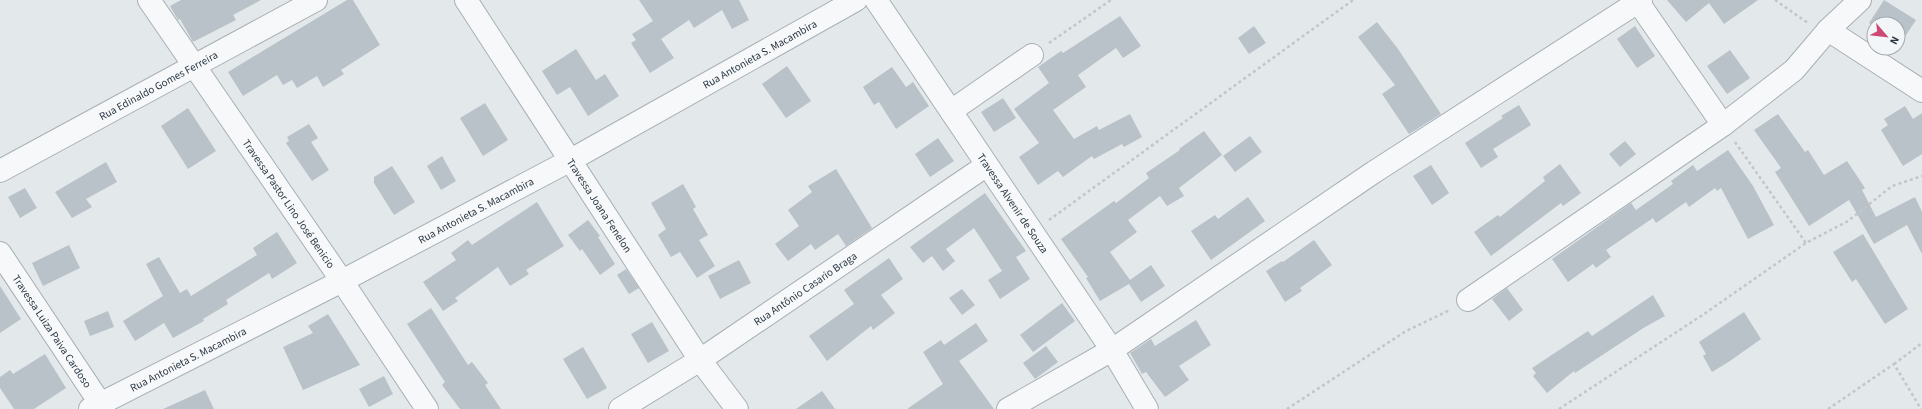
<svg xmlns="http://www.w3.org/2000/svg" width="1922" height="409" font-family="'Source Sans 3',sans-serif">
<rect width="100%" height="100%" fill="#e3e8eb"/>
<g fill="#bac2c9">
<polygon points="181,0 261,0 233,15 236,20 193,42 180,19 178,20 170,6"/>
<polygon points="347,0 353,0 380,45 341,70 344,74 323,87 317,76 297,88 292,80 283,85 277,75 243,96 228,72"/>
<polygon points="639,0 739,0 749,20 732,29 722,10 694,28 689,20 661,39 674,58 650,73 631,43 636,40 632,34 653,21"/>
<polygon points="1667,0 1758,0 1724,24 1709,3 1686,22"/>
<polygon points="1884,0 1916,20 1900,44 1898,42 1898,24 1874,24 1874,26 1869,23"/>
<polygon points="1120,16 1141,46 1123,58 1116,48 1078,75 1086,87 1053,110 1074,139 1097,126 1099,130 1130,114 1142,137 1124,147 1122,144 1094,159 1092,156 1063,177 1058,171 1038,185 1019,157 1039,143 1014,109 1049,83 1038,67 1061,51 1063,53"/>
<polygon points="1377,22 1398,49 1441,114 1409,134 1382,94 1395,85 1358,37"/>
<polygon points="1254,26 1266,43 1249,54 1238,38"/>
<polygon points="1635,26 1655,56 1637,68 1617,39"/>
<polygon points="576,49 596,80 605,74 619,96 588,116 570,87 557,95 542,71"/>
<polygon points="1730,50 1750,78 1727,94 1707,66"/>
<polygon points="787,66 811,101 786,118 762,84"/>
<polygon points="892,67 906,87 913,82 929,106 896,129 879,102 874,105 863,87"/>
<polygon points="1003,98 1016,118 994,132 981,112"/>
<polygon points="485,103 508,140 483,156 460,118"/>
<polygon points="1519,105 1531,125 1493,149 1498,157 1481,168 1465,143 1503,118 1501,116"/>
<polygon points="1905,106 1913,119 1922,113 1922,154 1903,166 1881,130 1888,125 1884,119"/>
<polygon points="188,108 216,151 188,169 161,126"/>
<polygon points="1778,114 1805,152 1808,150 1824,175 1847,161 1865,188 1862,190 1876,217 1915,197 1922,212 1922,254 1907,225 1874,244 1849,200 1809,226 1775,172 1781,168 1754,130"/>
<polygon points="309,124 318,138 311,142 329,170 312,181 286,143 289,141 287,137"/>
<polygon points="1204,131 1222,155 1179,188 1184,196 1167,206 1160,196 1128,220 1137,232 1110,252 1130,280 1151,265 1165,286 1141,302 1129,284 1100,301 1086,278 1088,277 1061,239 1114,201 1116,203 1149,178 1146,173 1180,150 1179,149"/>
<polygon points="1250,136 1262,152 1235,172 1223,156"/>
<polygon points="938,138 954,161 930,177 915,154"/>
<polygon points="1625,141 1636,154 1620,167 1609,154"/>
<polygon points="1728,150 1753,186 1774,225 1748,239 1721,188 1717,191 1715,188 1689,207 1686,202 1656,223 1653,218 1606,250 1611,257 1596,268 1593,264 1568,282 1552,259 1631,203 1636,210 1673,184 1671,181 1693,165 1697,171"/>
<polygon points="442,156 456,181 441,190 427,166"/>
<polygon points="106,162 117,182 86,199 92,207 72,218 55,192"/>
<polygon points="1560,164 1581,193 1563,206 1561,203 1491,256 1474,232 1498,215 1500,217 1545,181 1543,177"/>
<polygon points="1431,165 1449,193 1432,205 1413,176"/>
<polygon points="392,166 415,202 394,215 374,183 374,177"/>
<polygon points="836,169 872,228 846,246 838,234 815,250 811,244 788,261 775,244 799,226 788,210 812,192 808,186"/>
<polygon points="683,184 696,207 693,209 708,235 699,240 715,266 697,278 680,252 671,257 658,235 666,229 651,203"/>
<polygon points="25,188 37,208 20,218 8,197"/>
<polygon points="985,193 1026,251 1016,257 1030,279 1000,299 988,280 1002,271 974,228 946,249 955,261 943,271 932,256 923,263 910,247"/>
<polygon points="1248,197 1265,221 1211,260 1191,231 1215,215 1218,219"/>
<polygon points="537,202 564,246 526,270 529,274 510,286 498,267 455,298 458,301 443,311 423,282 456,260 451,253 468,240 472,245"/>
<polygon points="588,220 600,236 598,237 615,264 600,275 582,249 580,251 568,235"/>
<polygon points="277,232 297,263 272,279 269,273 226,300 228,304 203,319 204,321 173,338 164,323 135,341 123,321 163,296 146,264 159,257 180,293 187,289 191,296 257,255 253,248"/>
<polygon points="1863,234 1908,309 1885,324 1856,279 1852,282 1833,252"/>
<polygon points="1314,240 1332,265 1300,288 1302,291 1285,302 1266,271 1282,261 1283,262"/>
<polygon points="69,245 80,268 43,286 32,263"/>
<polygon points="889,258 903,279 881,295 895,313 873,330 871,326 827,361 809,336 854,304 844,290"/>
<polygon points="739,260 751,283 720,299 708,276"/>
<polygon points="626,269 639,288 629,294 617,275"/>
<polygon points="0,286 21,319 0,333"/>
<polygon points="1507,288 1523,310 1509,321 1492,299"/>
<polygon points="962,289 975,305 962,315 949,298"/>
<polygon points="1653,295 1665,316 1645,327 1575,373 1574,371 1547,393 1533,376 1536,373 1532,368 1588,331 1592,336"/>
<polygon points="1062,303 1075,321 1033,352 1020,335"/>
<polygon points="431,308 468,365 472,362 488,383 485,385 501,409 460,409 442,385 445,382 407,324"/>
<polygon points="108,311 114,327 90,336 84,321"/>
<polygon points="1744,312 1761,339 1730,361 1712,372 1703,356 1706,354 1699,342"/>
<polygon points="328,314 360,365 303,390 283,347 313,333 308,326"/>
<polygon points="1196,320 1211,345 1179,366 1189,380 1165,397 1146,372 1142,374 1130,353 1151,339 1155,346"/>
<polygon points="652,322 669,351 648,363 631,334"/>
<polygon points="976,323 988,341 959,361 994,409 907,409 943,384 923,352 941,340 944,345"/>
<polygon points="1046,346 1058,362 1035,379 1023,363"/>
<polygon points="583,347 607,388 587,399 563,359"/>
<polygon points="45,354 66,388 34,409 14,409 0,388 0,377 10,370 13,374"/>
<polygon points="384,376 393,394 369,407 359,389"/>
<polygon points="205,390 214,409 163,409"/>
<polygon points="822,391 835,409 796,409"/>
</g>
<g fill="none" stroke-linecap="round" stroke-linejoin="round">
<defs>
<g id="minor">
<path id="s1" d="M149,0L342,281L427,409"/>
<path id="s2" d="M466,0L700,360L737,409"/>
<path id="s3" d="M876,0L1112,350L1147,409"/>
<polyline points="1638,2 1723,125"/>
<polyline points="1828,30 1922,91"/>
<polyline points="951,111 1032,55"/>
<path id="s4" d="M0,171L316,0"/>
<path id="s5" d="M0,253L104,409"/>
<polyline points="1468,300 1723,125 1794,70 1828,30 1860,0"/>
<path id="s6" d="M90,409L342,281L569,161L856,0"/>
<path id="s7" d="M620,409L700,360L987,165"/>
<polyline points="1008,409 1112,350 1374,172 1641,0"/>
</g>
</defs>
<use href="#minor" stroke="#a8b0b6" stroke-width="24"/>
<g stroke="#c1c6ca" stroke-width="2.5" stroke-dasharray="3 3" stroke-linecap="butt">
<polyline points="1775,0 1808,23"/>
<polyline points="1049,43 1111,0"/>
<polyline points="1735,142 1806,243"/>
<polyline points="1049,220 1353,0"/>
<polyline points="1894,364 1922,343"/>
<polyline points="1287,409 1406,331 1450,310"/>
<polyline points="1559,409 1704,314 1806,243 1848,221 1892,186 1922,176"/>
<polyline points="1828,409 1894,364 1921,409"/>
</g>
<use href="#minor" stroke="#f6f8f9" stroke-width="22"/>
</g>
<g text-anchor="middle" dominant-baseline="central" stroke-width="3" stroke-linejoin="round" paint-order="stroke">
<g font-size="11" fill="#2b3844" stroke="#f3f6f8">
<text stroke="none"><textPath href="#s6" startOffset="758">Rua Antonieta S. Macambira</textPath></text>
<text stroke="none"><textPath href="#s4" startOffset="180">Rua Edinaldo Gomes Ferreira</textPath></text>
<text stroke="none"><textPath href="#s1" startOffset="247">Travessa Pastor Lino José Benicio</textPath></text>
<text stroke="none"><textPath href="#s3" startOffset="245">Travessa Alvenir de Souza</textPath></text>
<text stroke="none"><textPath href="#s2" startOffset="245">Travessa Joana Fenelon</textPath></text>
<text stroke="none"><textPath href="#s6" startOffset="434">Rua Antonieta S. Macambira</textPath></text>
<text stroke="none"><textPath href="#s7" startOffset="221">Rua Antônio Casario Braga</textPath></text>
<text stroke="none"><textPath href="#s5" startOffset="94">Travessa Luiza Paiva Cardoso</textPath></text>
<text stroke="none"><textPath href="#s6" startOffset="110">Rua Antonieta S. Macambira</textPath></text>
</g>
</g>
<g transform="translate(1886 36) rotate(118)"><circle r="19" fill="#f3f6f8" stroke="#a3aab0"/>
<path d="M0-3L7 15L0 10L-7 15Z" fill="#ce4a76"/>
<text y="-6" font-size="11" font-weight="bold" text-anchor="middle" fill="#2b3844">N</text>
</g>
</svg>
